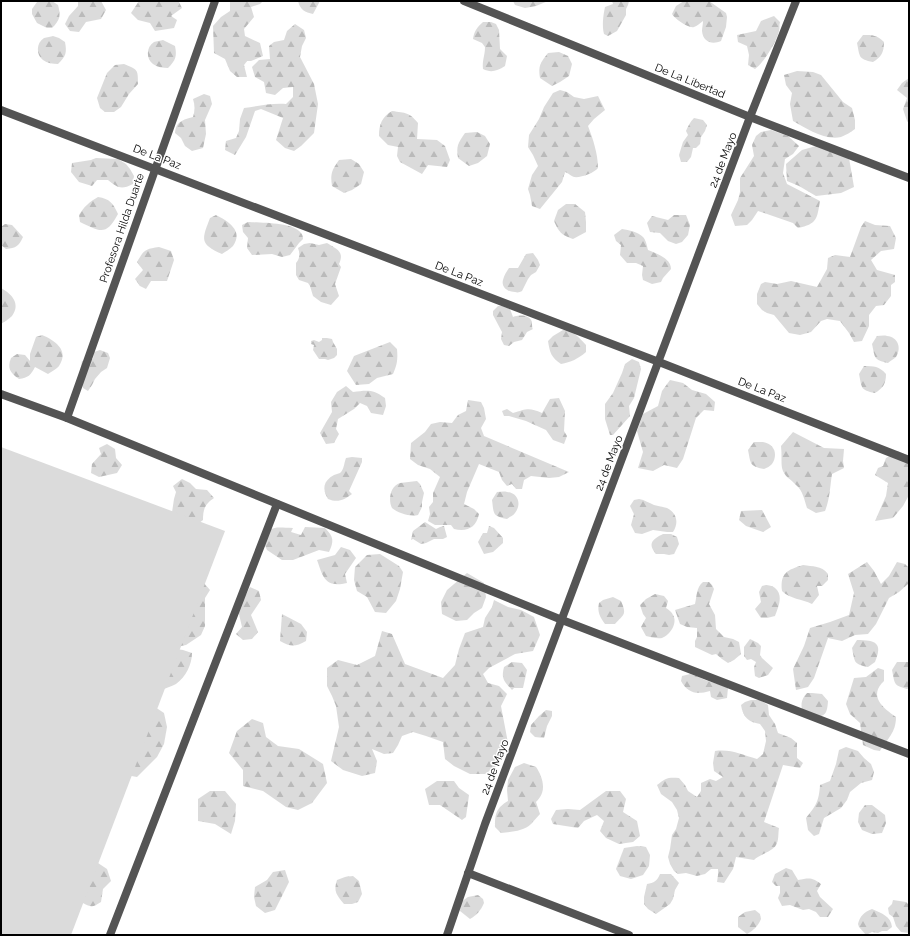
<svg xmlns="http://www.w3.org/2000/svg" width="910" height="936" font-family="Raleway,sans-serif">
<defs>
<pattern id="forest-firs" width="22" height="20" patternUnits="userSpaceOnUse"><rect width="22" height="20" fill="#dbdbdb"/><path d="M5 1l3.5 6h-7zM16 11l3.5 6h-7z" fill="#bababa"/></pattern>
</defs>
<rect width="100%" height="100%" fill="#fff"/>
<g fill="url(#forest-firs)">
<path d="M41,1H52L58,5C61,16 60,20 52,28H47L37,23L32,14V9L37,2Z"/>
<polygon points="78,1 101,1 106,10 101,19 86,22 79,32 70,31 65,24 69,16 78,6"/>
<polygon points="139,1 174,1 179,2 182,8 171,16 177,20 174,28 155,31 150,23 138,20 131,13"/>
<polygon points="230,1 263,1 260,4 251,7 254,17 244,29 245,36 260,43 263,56 251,61 247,61 244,65 247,77 237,77 230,71 225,59 214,53 213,26 221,17 230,11"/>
<path d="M298,1H320L313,14C305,12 300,10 298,1Z"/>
<polygon points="513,1 548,1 536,6 525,8 515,5"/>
<path d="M612,1H629L628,5L626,9V15L617,31L608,36L604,34C602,26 603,16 605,7L613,4Z"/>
<path d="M684,1H709L726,13L727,17L726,27L721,41C712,45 703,42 702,31C702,28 703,24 703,21C700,23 697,26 694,27C689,29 675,19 672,14L676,6Z"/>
<path d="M774,16L780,22C779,25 780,28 779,31C777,41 763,64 755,69L748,65L749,55L747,46L738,42L737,35L756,31L761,21Z"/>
<path d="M483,22H491L496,24L499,30L500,49L507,56L505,66C497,71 491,73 483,69C482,60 485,56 485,47L482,43L473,39C474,32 477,27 483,22Z"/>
<path d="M295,24L304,30L306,38L302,46L300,57L314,84L318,104L314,133L301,146L294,151L285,148L276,140L283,118L261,109L255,111L246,137L235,155L225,150L226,141L236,138L239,131L240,119L244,108C258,106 272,103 286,104L293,97V87L283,88L275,95L266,93L264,82L255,77L252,67L259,60L270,59L269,46L274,42L284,40L287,31Z"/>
<path d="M863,35C873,35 877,35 884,42C884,53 881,57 873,62C858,59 860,57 857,43Z"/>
<path d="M53,36L59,38L65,42C67,53 66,56 58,64C53,64 47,63 43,60C36,55 36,43 44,38C47,37 51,37 53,36Z"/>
<path d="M163,40L175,46C177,56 176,60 168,68C163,68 157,67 153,64C146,59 146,47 154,42C156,41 161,41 163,40Z"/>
<path d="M559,52L568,56L572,64L569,76L560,82L552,86L540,78C538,66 540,63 548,53Z"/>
<path d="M124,64C138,70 138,69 138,84L129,94L121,107L114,112H105L100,108L97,98L107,73L115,65Z"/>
<path d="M797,71L813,72L821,75L843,102L852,108L855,120V129C851,132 846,135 841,137C825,141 806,128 793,121L790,104L792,93L786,85L784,75Z"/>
<polygon points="909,78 909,123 907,121 903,109 907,98 897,90 902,83"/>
<path d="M560,90L567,92L574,97L584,99L598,96L605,110L594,119L588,126C593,139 598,154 598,168C594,173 581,178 574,177C571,176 568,173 565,172L562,182L540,209L532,206L530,195L528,189L532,175L538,166L533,155L528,147L529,135L539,119L544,107L553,93Z"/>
<path d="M204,94L210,96L212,104L205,120L206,134L203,148L192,151L185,146L181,138L175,133C176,121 183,120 193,117C195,111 195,105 193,99Z"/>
<path d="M392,111C406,113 409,112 418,123L417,139L437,140L445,146L450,160L447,167L428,165L422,174L400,162L397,156L398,147L388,145L379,136C379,124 382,117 392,111Z"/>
<path d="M694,118L703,120L707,125L705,131L701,137L700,144L696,148H693L691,157L687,162H681L679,155L683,142L688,135L686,131C688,126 690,122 694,118Z"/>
<path d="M771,130L788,136L799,146L793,154L785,159L783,173L787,184L820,201C817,219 817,224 798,228L793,223L758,211L752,220L747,225L735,226L731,215L738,200L740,192V178L754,156L752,145L756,136L761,132Z"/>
<path d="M477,132L485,136L490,144L487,156L478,163L469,166L458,158C456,146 458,143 465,133Z"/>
<polygon points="816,146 849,158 854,187 841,193 816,196 799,186 787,181 786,164 802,150"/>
<path d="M96,158L118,159L126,164L130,169L134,176L133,184C121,190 118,188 108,180H97L92,186L79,182L71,172L72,163L91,160Z"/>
<path d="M351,159L359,164L364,172L361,184L352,190L344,193L332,186C330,173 332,170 339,160Z"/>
<path d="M98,197C110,199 113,203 118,214C106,236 101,232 80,222L79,215C84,207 89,202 98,197Z"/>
<path d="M566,204H575L585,212L586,222V232L573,239C561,235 559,232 554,221L558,210Z"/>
<path d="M216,215C228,221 244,231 233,246C230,249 225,252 222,254C199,244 202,239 210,218Z"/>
<polygon points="674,215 686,215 690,225 688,235 682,242 676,244 668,241 660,233 650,232 647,223 652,216 668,220"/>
<polygon points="865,221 875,225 890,226 896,238 894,249 881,251 871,260 877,270 895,275 895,282 891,285 891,296 884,305 876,306 869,315 869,326 862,341 854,342 849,333 840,321 827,319 821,321 811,332 800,335 789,333 774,315 767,313 762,310 757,304 757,294 761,284 765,282 777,284 791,281 817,287 827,269 828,258 835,255 850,257 861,227"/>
<path d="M248,222C260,223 293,222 301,233C302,234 303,236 303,239L299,243L290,255L282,257L272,254L252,255L247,248L248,238L243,232L242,225Z"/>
<path d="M5,224L12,225L23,237C19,246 16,248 6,249L1,245V227Z"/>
<path d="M622,229C629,230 638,232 643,237C646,240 647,246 648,250C657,254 671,258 671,269L663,278L661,282L652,284L643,280L642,275L643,266L636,263H627L620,255L621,245L616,241L614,235Z"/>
<path d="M310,243L319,245L327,243C336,249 345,251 339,264L341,267L335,284L339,296L331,305L321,302L313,296L310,286L308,283L299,280L296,275V263C300,259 300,253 298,248L304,244Z"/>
<path d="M159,247L171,251L174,260L167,281H151L146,289L140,286L135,279L143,270L137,262C144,250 145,249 159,247Z"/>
<path d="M533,253L538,260L540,265L536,272L531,275L528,279L522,291C520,292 518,293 515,292C508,292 501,287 503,280C504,275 507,271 509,268H518L526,254Z"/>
<path d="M1,288C12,294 21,304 12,316C9,319 4,322 1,324Z"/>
<path d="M498,306H502L510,309L513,317C519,315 529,314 532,322C532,323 532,329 533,329L527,332L522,340L514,342L509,346L504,345L501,339L502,332L493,315V311Z"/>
<path d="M563,330C574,330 579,338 586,345V352C578,359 571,362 561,364C551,357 550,353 548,341L553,336Z"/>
<path d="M42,335C54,340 70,350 59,366C57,369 52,371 48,374L35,367C31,375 28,378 19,379C10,373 7,368 11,358L17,354L25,355L30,361V354L36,337Z"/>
<path d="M877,336C880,336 884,335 887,336C898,337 902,348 896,357C894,359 890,361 888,363C873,360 875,357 872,344Z"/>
<polygon points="322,338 327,338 332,339 333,342 337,349 337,355 334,358 328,360 325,359 319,359 313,350 314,345 311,344 311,341 314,340 319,342 322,340"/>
<path d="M390,342L397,349C398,360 397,365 393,374L377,378L369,384L356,385L347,371L354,356Z"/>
<polygon points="100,350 108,353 110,358 107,368 101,372 95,379 92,385 88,391 83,388 79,376 82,361 93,359 94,352"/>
<polygon points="632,359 639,362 641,369 634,398 629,406 630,416 613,435 610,435 605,419 605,404 613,393 622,373 625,364"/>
<path d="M864,366C874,366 879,366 886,374C886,384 883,388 875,393C860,390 862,388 859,374Z"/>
<polygon points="670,380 683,383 692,390 706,394 715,402 714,411 704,410 696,418 683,459 677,468 664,465 653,471 638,468 643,452 637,431 643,414 658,406 662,391"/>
<path d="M346,386L353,392C367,390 373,389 385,398L386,406L383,415L371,413L367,406L360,403L354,409L338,419L336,429L339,434L334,443L326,444L320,433L332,412L331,402L337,392Z"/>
<path d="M559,398L565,411L564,431L567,436L564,444L553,440L546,430L526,421L509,416H504L502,411L507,409L513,413C526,409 529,407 542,413L550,399Z"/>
<path d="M468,400L481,402L484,408L486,419L481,428L484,436L569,472L559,477L549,478L531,476L524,480L522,489H516L512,484L507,486L502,480L499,472L479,464L467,492L464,504L474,509L479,514C476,528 467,532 454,529L451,525H435L428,521L430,514L429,507L433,502V493L440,477L430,469L418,465L410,459L411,443L425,432L431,424L440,422L452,423L458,415L466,411Z"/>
<path d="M793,432L824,448L844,449L843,461L844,468L832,474C830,486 830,499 825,511L816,513L807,508C804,499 803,491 796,485C791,479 784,477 782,468C781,462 782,454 781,446Z"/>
<path d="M754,442C757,442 760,442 763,442C775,444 778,455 772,464C770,466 767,468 764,469C749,466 751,464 748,450Z"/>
<polygon points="107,444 115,449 116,458 122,465 117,473 99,477 91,473 92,464 101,454 99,448"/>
<polygon points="898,451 906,455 909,458 909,495 903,506 893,518 875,521 886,496 888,483 875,475 878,468 883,466 886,458"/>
<path d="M352,457L362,458V462L349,491L352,494C344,500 338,503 328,499C322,489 323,481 334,475C336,474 338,474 340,473C344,470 344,463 346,458Z"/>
<path d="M182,479L190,483L196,489L207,490L214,498C205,504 203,509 203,520L195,526L171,519L174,499L176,492L173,486Z"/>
<path d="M417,481L420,484L424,493L422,502V507L418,515C410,517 398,513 392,508C388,500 390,486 400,483C406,482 411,482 417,481Z"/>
<path d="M497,492C500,492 504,491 507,492C518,493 522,504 515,513C513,516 509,517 507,519C492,516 494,514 492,500Z"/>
<path d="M639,499C645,500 649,503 654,505C658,506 663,507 667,508C677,513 679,523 673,532H667L653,530L642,534L635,533L631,525L634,514L630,506L634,500Z"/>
<polygon points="762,510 771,527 763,532 746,526 739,520 741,511"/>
<polygon points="425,522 436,529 440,527 444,526 447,537 443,539 434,539 426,543 421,544 413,539 411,540 413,531"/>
<polygon points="489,526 494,528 503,538 503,543 493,552 484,554 478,542 483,533 487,533"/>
<path d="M305,527L325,528C334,537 334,541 329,552L319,550L293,560H282L267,550L263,541C269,524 277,528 293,528L291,532L301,535Z"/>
<path d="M663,534H671L677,537L679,544L674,554L669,555L664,554H656C647,543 653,539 663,534Z"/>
<path d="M341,547L350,550L356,558L345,574L347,583C325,588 323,577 317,560L335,555Z"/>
<polygon points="380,554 399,566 403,572 400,589 396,601 386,613 375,612 367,597 357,591 354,580 355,567 367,555"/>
<polygon points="867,562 874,571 881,584 889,576 897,562 905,564 909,568 908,584 899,592 889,598 876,624 868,634 855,635 842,641 828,638 814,678 808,687 796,690 793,669 804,646 810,628 830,622 849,615 854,593 848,574"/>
<path d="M803,565C813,567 821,565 828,574V580L822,586H817L819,595L812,604C802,599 790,599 782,591C780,573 787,570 803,565Z"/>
<polygon points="467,573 484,583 486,597 482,608 474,613 467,620 456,621 442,614 441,602 447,590"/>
<path d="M703,582H709L712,585L714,589L709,604L715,615L716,629L724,637L733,639L739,642L741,654L734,660L728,663L722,659L716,654L712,655L695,647V641L697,637V628L687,627L680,624L675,610L695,604C697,596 696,588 703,582Z"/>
<polygon points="204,583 210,590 205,598 205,626 201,635 186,645 176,647"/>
<path d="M766,585C768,585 773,586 775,588C784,595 778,608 775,616L767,618H761L755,609L761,602L759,592L762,586Z"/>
<polygon points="250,587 259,591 261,600 251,615 258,632 252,639 243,640 236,634 242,627 238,610"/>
<path d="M655,594L664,596L668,601L666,608C669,610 672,612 673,615C678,623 670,635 662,638C657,639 651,637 646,636L641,627L646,618L643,614L640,605L646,599Z"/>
<path d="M613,597L621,601C627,615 624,614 615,624H605C600,617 597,612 599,603L603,600Z"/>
<polygon points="494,600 508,607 521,610 534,617 540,635 533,651 515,654 489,668 483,674 488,683 499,686 507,694 501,706 508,743 498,765 485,774 470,774 454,766 445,759 443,742 426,736 413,732 402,736 398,745 393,753 384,754 372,749 377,761 375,773 362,776 343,770 331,761 339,727 336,706 332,696 327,686 327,668 338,660 357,665 375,656 382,631 392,634 405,664 443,678 455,665 459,649 465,633 483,627 485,618 492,607"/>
<path d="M282,614L301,624L307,632L306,641C295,647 291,647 280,641Z"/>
<polygon points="750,639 758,643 761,646 760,655 762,658 773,668 768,675 759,678 755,676 754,667 756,662 751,659 747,660 744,656 744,647"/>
<path d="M857,640C876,640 883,643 875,662L868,667C853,664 855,662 852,648Z"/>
<path d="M164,647L183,650L192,653C192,664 186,677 176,684C173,686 168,687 164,689Z"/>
<path d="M512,662L522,663L527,670L523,688H514L512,690C504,681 501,679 504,667Z"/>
<path d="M897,662H909V688L907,689C893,685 895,684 892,670Z"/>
<path d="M878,668L884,670V681C868,696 883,708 896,717C896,733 887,739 880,751L874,750L863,745L860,723L850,714L846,704L854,678L866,677Z"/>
<path d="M690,674C696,675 700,678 705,680C713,683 721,684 728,688L727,698L717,700L711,697L710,691C696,695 688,693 681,681L682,676Z"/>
<path d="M807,693H812L822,694L828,701C827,717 824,715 811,719L803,715C801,706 800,700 807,693Z"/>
<path d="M751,700H760L768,705L769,715L775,724L778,733L791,738L797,743V758L803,763L800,768L783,765L764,822L779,828C778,833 779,841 776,845C773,851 759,855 754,860L736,857L733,869L724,883L717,882L718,875V869H711L705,874L697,876L686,873L678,874L674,871L670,864L668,857L670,849L672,835L676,829L679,818L677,810L672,802L661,794L657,785C666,778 668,777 679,778L685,785L688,791L697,797L701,791V783L710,779L716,781L723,777L714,771L713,763L715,751C732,749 742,755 757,759L763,754L766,741L765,731L760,724C748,722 743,717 741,705L745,702Z"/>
<polygon points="155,707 164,713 167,727 164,744 157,757 137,777 115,773"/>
<polygon points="546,710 552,711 552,716 547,726 544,738 535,737 530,732 531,725 539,716"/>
<polygon points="252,719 263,723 266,737 278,746 299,749 323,764 327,783 312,803 298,810 286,807 263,791 243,786 243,770 229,753 237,731"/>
<path d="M846,747L858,751L864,758L871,764L874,772L872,780L861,783L850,792L847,800L841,808L824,818L819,834L814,836L808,830L806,818C816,806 819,801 820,785L830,781L836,764L839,750Z"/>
<path d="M524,763L536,767C541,774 545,785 542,793C541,796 538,800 536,802L540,814C537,817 534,821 531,824C524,831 511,832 501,833L495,827C495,814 496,808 508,801L507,790L508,780L515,767Z"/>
<polygon points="437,781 454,781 459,788 469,795 466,817 462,820 440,805 429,805 425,789"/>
<polygon points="210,791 225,791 236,804 235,821 231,834 215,824 198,821 198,799"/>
<polygon points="606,791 620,791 626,799 623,812 637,821 640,836 633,842 619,844 606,838 600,831 604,821 597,815 584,821 578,828 553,824 551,819 556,810 568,809 580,810"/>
<polygon points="865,805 872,805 885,815 886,823 882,833 872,834 862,830 858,822 859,813"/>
<polygon points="637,846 646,847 650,855 649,866 643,875 631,879 620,876 616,869 624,848"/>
<path d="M98,863L107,869L111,881L103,889L101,902C93,907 92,908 83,903L81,892L89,876Z"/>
<path d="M786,868L792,870L798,880C809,878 812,877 821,884L817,891L820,897L833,909L828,917H820L816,912L809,909L803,910L790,905L782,906L778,898L780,893V886H776L772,882L775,874Z"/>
<polygon points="285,870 289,882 275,910 265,913 256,906 254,897 255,887 267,880 273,872"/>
<path d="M660,874H671L679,883L675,890L673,899L670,904L656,914L648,909L644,904V897L647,884C654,883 657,881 660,874Z"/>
<path d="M353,876L359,881L362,894L358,902L352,904H344C337,895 333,892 337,880L345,877Z"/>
<path d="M478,895L483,899L484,903C481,910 477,915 470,919L460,911L461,902L468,897Z"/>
<polygon points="893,900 906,902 909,905 909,933 901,932 896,926 893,917 889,914 888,908 892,904"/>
<path d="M872,909C881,913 891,916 892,927L887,931H882L878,933L872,932L866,935L859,927L858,924C860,916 864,912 872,909Z"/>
<path d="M755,910L760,914L761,919C758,926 754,930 747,934L738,927V917L745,912Z"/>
</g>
<polygon fill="#dbdbdb" points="1,447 225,531 71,935 1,935"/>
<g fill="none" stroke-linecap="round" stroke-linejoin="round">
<g stroke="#545454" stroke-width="8">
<polyline points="464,1 750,117 909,178"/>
<polyline points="1,110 659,362 909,460"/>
<polyline points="1,394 67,418 562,620 909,754"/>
<polyline points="67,418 215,1"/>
<polyline points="468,873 629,935"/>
<polyline points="110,935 277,504"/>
<polyline points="447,935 485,824 750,117 796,1"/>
</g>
</g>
<g text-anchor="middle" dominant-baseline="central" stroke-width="3" stroke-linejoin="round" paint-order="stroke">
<g font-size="11" fill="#000" stroke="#fff">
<text transform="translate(690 81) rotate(22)">De La Libertad</text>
<text transform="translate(157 157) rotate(21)">De La Paz</text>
<text transform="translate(723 160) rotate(-69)">24 de Mayo</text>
<text transform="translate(122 228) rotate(-71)">Profesora Hilda Duarte</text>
<text transform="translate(459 274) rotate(21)">De La Paz</text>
<text transform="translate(762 390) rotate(21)">De La Paz</text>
<text transform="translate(609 463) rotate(-69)">24 de Mayo</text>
<text transform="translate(495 767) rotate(-69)">24 de Mayo</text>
</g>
</g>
<rect width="910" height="936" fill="none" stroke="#000000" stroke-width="4"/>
</svg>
